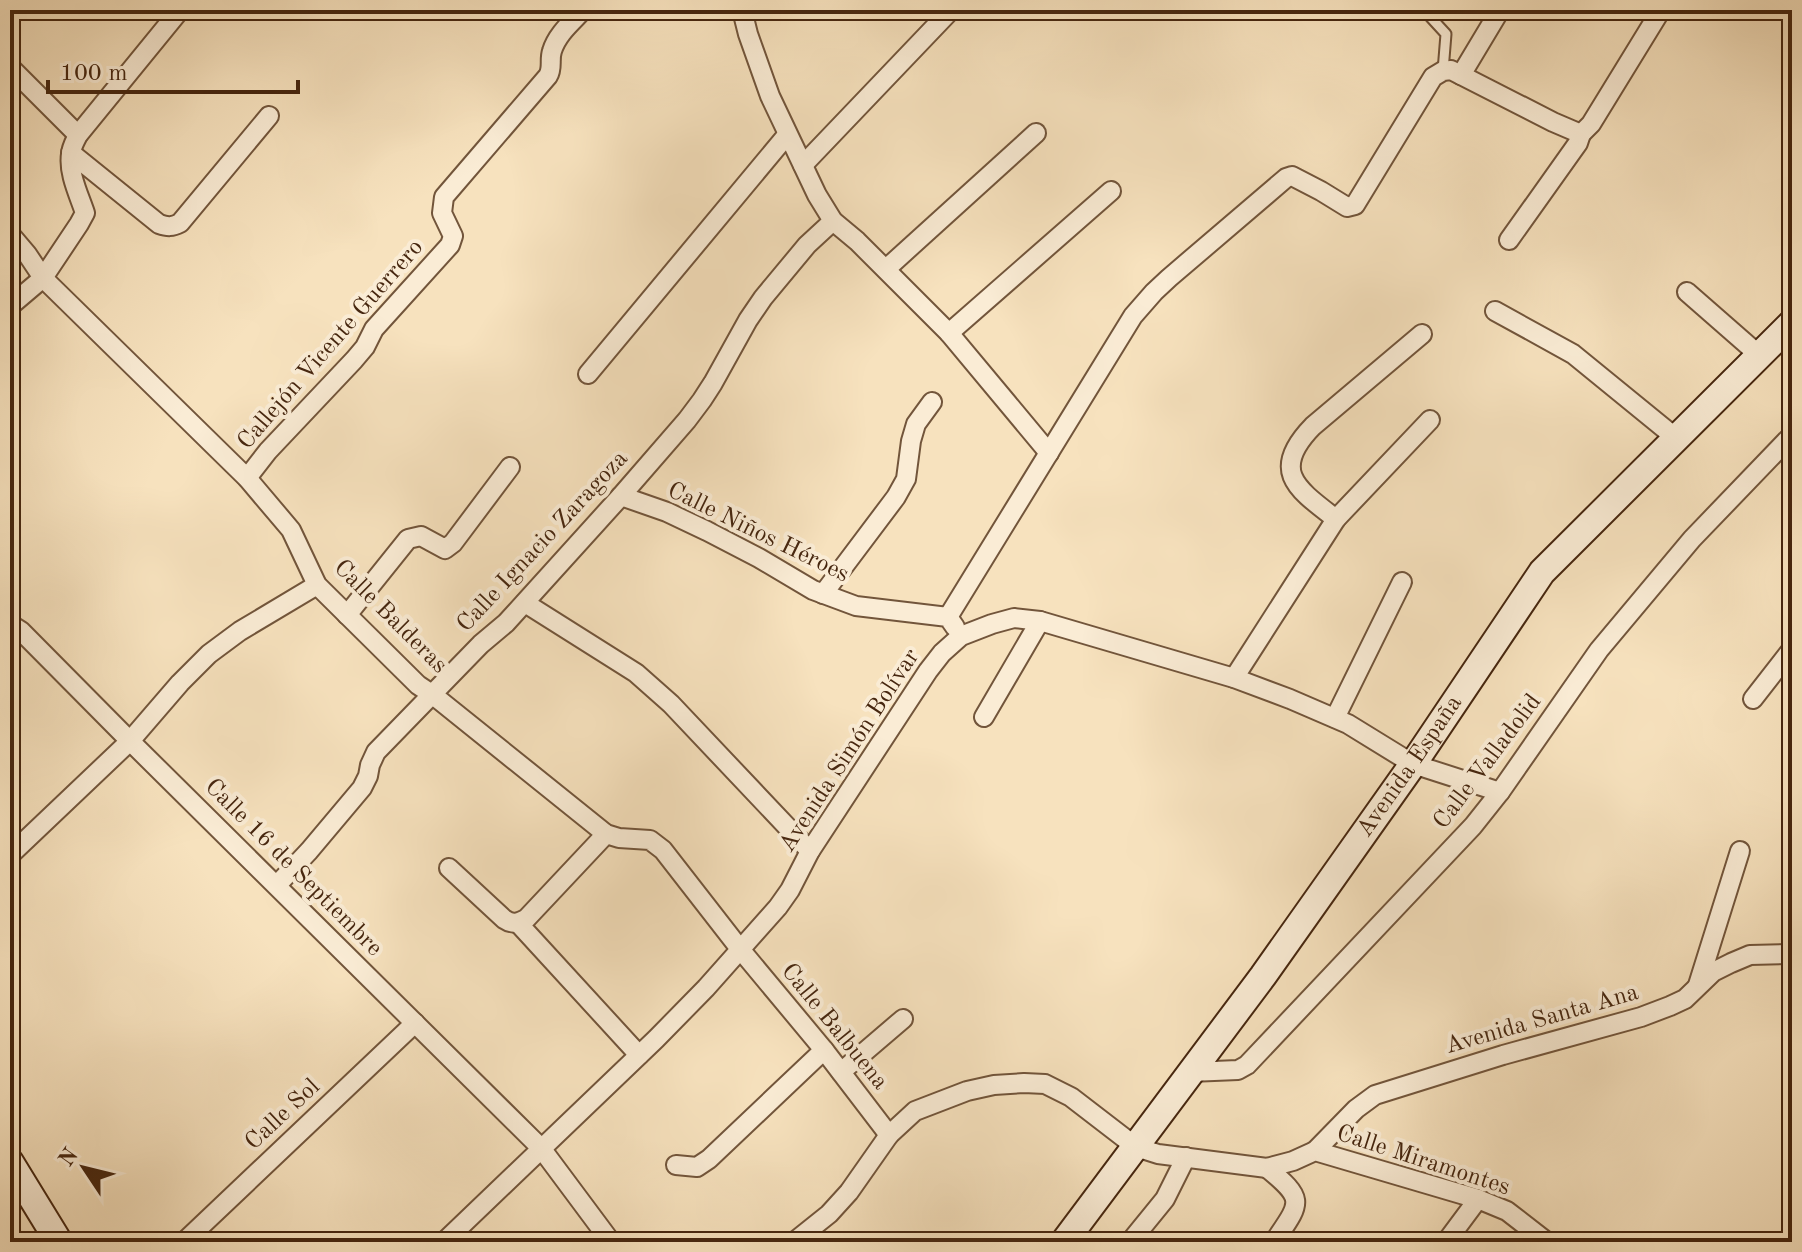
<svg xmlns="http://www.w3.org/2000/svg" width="1802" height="1252" font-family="'Old Standard TT',serif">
<rect width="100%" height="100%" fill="#f7e2be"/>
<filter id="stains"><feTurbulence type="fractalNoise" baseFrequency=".0025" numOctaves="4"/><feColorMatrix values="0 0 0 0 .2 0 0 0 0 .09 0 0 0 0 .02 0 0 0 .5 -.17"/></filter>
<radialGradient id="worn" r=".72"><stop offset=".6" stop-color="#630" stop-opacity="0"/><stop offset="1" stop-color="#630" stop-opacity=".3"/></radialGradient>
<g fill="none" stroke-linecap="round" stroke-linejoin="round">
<defs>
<polyline id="lane" points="1424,10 1446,34 1443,71"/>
<g id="street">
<polyline points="742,10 748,34 770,96 817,195 833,221 857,241 949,333 1049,453"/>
<polyline points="10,67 78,135"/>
<polyline points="1461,75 1500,10"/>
<path d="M71,153L159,224C168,227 172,227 180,223L269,116"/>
<polyline points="803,165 951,10"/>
<polyline points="10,234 27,254 43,278 247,478 291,530 317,585 418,685 433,695 606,834 619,838 650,840 663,850 740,949 824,1050 889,1135"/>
<polyline points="1509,240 1578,143 1581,134"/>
<polyline points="886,269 1036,133"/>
<polyline points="1687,292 1759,355"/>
<path d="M10,306L43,278L79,224L85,213C79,195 68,173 71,154C71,148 75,141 78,135L180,10"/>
<polyline points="1495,311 1573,354 1676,438"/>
<polyline points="949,333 1111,191"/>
<polyline points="588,374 787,135"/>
<path d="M247,478L268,451L354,360L365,347L374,329L450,245L453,236L442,213L444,197L548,76C553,68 549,60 552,51C557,34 572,22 583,10"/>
<polyline points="621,496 667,512 707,531 759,558 813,590 856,606 948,617 955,627"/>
<path d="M1336,519C1297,489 1269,471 1313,426L1422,334"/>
<polyline points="823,594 896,497 906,479 911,441 916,424 932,402"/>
<polyline points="525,603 636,673 671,704 810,851"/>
<polyline points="347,615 408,539 421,536 445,549 453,543 510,467"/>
<polyline points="948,617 1133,316 1154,292 1169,278 1286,178 1292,176 1321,191 1347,207 1355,205 1433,77 1443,71 1451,70 1553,122 1581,134 1591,124 1661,10"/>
<polyline points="10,624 21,631 130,741 541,1148 611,1242"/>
<polyline points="1234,678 1336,519 1430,420"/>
<polyline points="1753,699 1792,649"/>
<polyline points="984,717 1040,621"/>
<polyline points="1335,718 1402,582"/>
<polyline points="10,855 130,741 180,683 209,654 240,631 317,585"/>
<path d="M449,868L504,919C513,925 518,923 527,918L606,834"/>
<polyline points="277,885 309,851 362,788 368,776 370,765 376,752 481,644 506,623 621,496 687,420 702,400 713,383 748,320 763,298 807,245 833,221"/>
<polyline points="518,923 639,1055"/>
<polyline points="1698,985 1740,851"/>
<polyline points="841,1072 903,1019"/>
<polyline points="1190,1072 1238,1070 1247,1065 1473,826 1500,792 1599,650 1692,539 1792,435"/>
<polyline points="1315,1151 1356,1109 1375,1095 1503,1055 1641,1017 1670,1006 1685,999 1713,972 1731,963 1750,955 1792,954"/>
<polyline points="676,1165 697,1167 709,1159 824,1050"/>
<path d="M1267,1168C1306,1200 1301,1202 1274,1242"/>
<polyline points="184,1242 415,1023"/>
<polyline points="444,1242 656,1039 706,988 778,907 790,890 810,851 928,671 942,653 961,636 992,624 1014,618 1040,621 1234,678 1290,699 1348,724 1413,764 1500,792"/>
<polyline points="794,1242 829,1214 849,1192 889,1135 915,1111 967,1091 994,1085 1024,1083 1045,1084 1071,1097 1136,1147 1158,1154 1267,1168 1293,1161 1315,1151 1478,1199 1507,1211 1547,1242"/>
<polyline points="1130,1242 1165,1199 1186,1157"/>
<polyline points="1446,1242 1478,1199"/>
</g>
<g id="secondary">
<polyline points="10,1162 59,1242"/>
<path id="s1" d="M1064,1242L1263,976L1413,764L1542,572L1792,323"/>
</g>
</defs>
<use href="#lane" stroke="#72553b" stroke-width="13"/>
<use href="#street" stroke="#72553b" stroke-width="22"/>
<use href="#secondary" stroke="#46260f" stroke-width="30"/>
<use href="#lane" stroke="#faecd5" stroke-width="9"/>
<use href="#street" stroke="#faecd5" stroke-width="18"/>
<use href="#secondary" stroke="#faecd5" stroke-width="26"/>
</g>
<g text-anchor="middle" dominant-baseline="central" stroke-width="8" stroke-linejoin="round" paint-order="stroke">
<g font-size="24" fill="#46260f" stroke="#faecd5">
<text transform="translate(331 345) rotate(-49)">Callejón Vicente Guerrero</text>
<text transform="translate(758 533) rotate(26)">Calle Niños Héroes</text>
<text transform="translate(543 542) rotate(-47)">Calle Ignacio Zaragoza</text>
<text transform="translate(390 617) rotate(45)">Calle Balderas</text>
<text transform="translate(850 751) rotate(-57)">Avenida Simón Bolívar</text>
<text transform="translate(1488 762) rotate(-53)">Calle Valladolid</text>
<text stroke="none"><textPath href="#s1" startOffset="588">Avenida España</textPath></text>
<text transform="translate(293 868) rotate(45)">Calle 16 de Septiembre</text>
<text transform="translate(1542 1020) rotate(-16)">Avenida Santa Ana</text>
<text transform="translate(834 1027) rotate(51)">Calle Balbuena</text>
<text transform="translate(283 1115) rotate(-43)">Calle Sol</text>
<text transform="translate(1423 1161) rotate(18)">Calle Miramontes</text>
</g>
</g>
<rect width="1802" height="1252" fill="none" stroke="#f7e2be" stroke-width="40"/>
<rect x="12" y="12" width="1778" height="1228" fill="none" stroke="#46260f" stroke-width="4"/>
<rect x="20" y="20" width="1762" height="1212" fill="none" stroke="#46260f" stroke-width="2"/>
<g transform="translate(84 1168) rotate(305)" stroke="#faecd5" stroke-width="6" paint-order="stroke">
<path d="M0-6L14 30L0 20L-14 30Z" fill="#46260f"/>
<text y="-12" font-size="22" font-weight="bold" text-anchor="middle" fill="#46260f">N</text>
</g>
<path d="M48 80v12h250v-12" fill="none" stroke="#46260f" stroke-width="4"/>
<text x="60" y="80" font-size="24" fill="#46260f" stroke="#faecd5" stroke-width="6" paint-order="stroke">100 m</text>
<rect width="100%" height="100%" filter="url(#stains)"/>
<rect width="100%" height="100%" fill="url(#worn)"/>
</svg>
